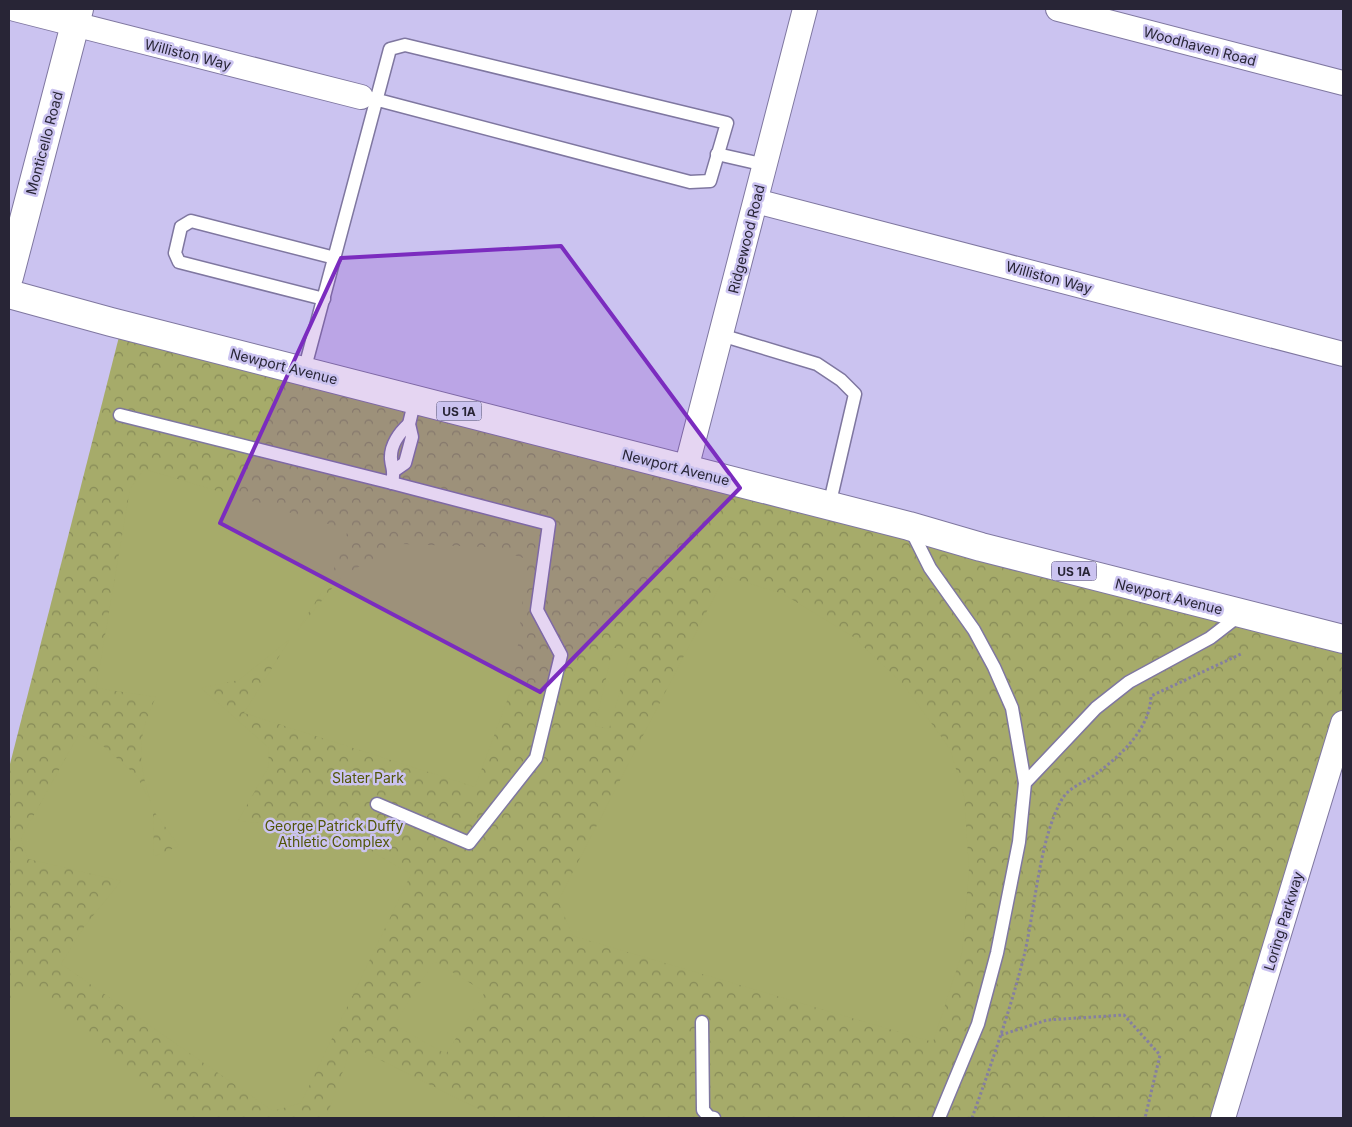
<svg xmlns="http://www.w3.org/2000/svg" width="1352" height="1127" font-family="Inter,sans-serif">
<defs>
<pattern id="forest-crowns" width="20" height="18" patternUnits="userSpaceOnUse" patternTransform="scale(1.25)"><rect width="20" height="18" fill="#a6ab6a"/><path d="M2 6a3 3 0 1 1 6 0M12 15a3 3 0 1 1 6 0" fill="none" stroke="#878b58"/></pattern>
</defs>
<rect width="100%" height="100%" fill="#cbc3f0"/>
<polygon fill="url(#forest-crowns)" points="122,325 1343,640 1343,712 1216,1118 9,1118 9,768"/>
<g fill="#a6ab6a" fill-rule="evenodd">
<path d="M144,469L348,530L331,577L297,631L342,576L401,544L485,547L527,559L514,682L475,787L244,713L290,639L239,680L201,688L268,747L269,766L238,821L296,826L374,853L411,874L301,1103L273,1111L61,964L84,927L121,881L28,859L21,838L79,734L103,746L137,776L151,803C138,762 136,737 156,697L96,688L130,489ZM153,810L179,846L155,856H154Z"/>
<polygon points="725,576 783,594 852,636 903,684 950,749 964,796 969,869 962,953 933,1042 573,936 558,901"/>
<polygon points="613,648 632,649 609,729 595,726"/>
<polygon points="434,961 485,992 446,1054 394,1025"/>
<polygon points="34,986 183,1118 9,1118 9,1011"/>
<polygon points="352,1046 497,1118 326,1118"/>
</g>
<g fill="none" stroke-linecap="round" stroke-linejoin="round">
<defs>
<g id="service">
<polyline points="717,154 765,165"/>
<polyline points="324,299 179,262 175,253 181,227 191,221 335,258"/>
<polyline points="721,335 817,364 841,380 855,394 829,506"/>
<polyline points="304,371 390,49 405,45 727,123 710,181 690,182 378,100 361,97"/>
<path d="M120,415L392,483C395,470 392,470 391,459C390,445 400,432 409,424"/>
<polyline points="395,470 405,463 412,437 409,424 415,399"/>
<polyline points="910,528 930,568 974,630 994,667 1012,708 1025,783"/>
<polyline points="377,804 469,843 536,758 561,655 537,610 549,524 392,483"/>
<polyline points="702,1022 703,1110 709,1117 714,1118"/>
<polyline points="939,1118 978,1024 997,953 1019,842 1025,783 1096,708 1129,682 1210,638 1241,614"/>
</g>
<g id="minor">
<polyline points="15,9 361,97"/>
<polyline points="1058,9 1343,83"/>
<polyline points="756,201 1343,354"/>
<polyline points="686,469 805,9"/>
<polyline points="1223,1118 1343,723"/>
</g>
<polyline id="tertiary" points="9,277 79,9"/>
<polyline id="primary" points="9,294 111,322 909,526 981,547 1343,639"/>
</defs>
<use href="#service" stroke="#7f77a0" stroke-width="15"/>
<use href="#minor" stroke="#7f77a0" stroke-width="26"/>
<use href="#tertiary" stroke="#7f77a0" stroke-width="30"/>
<use href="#primary" stroke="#7f77a0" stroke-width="30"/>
<g stroke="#857fa0" stroke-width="3" stroke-dasharray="2.5 2.5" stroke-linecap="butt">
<polyline points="1001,1035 1047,1020 1124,1015 1160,1055 1145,1118"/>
<path d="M972,1118C991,1065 1010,1011 1024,956C1035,910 1039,841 1061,801C1068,787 1084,783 1096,774C1121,755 1150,729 1151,696L1241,654"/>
</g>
<use href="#service" stroke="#fff" stroke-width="12"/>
<use href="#minor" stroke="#fff" stroke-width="24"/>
<use href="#tertiary" stroke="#fff" stroke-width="28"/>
<use href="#primary" stroke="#fff" stroke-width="28"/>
</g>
<path fill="#7b2cbf" fill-opacity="0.2" stroke="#7b2cbf" stroke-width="4" stroke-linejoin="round" d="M561,246L740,488L540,692L220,523L341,258Z"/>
<g text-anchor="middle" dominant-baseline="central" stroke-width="5" stroke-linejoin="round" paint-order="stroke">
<g fill="#cbc3f0" stroke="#59546e" stroke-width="1">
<rect x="436.5" y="401.5" width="45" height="19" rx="4"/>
<rect x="1051.5" y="561.5" width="45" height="19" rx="4"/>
</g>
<g font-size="12" font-weight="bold" fill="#282536">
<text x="459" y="411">US 1A</text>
<text x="1074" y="571">US 1A</text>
</g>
<g font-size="14" fill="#282536" stroke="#cbc3f0">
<text transform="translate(1200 46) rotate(15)">Woodhaven Road</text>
<text transform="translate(188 54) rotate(14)">Williston Way</text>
<text transform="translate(44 143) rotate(-75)">Monticello Road</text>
<text transform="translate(746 239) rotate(-76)">Ridgewood Road</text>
<text transform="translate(1049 277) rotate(15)">Williston Way</text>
<text transform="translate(284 366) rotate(14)">Newport Avenue</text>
<text transform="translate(676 467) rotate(14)">Newport Avenue</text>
<text transform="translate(1169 596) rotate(14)">Newport Avenue</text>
<text transform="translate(1283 921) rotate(-73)">Loring Parkway</text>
</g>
<g font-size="14" fill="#525608" stroke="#cbc3f0">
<text x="368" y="777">Slater Park</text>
<text x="334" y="825">George Patrick Duffy<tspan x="334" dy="16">Athletic Complex</tspan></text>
</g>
</g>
<rect width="1352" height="1127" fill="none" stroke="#282536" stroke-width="20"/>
</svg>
